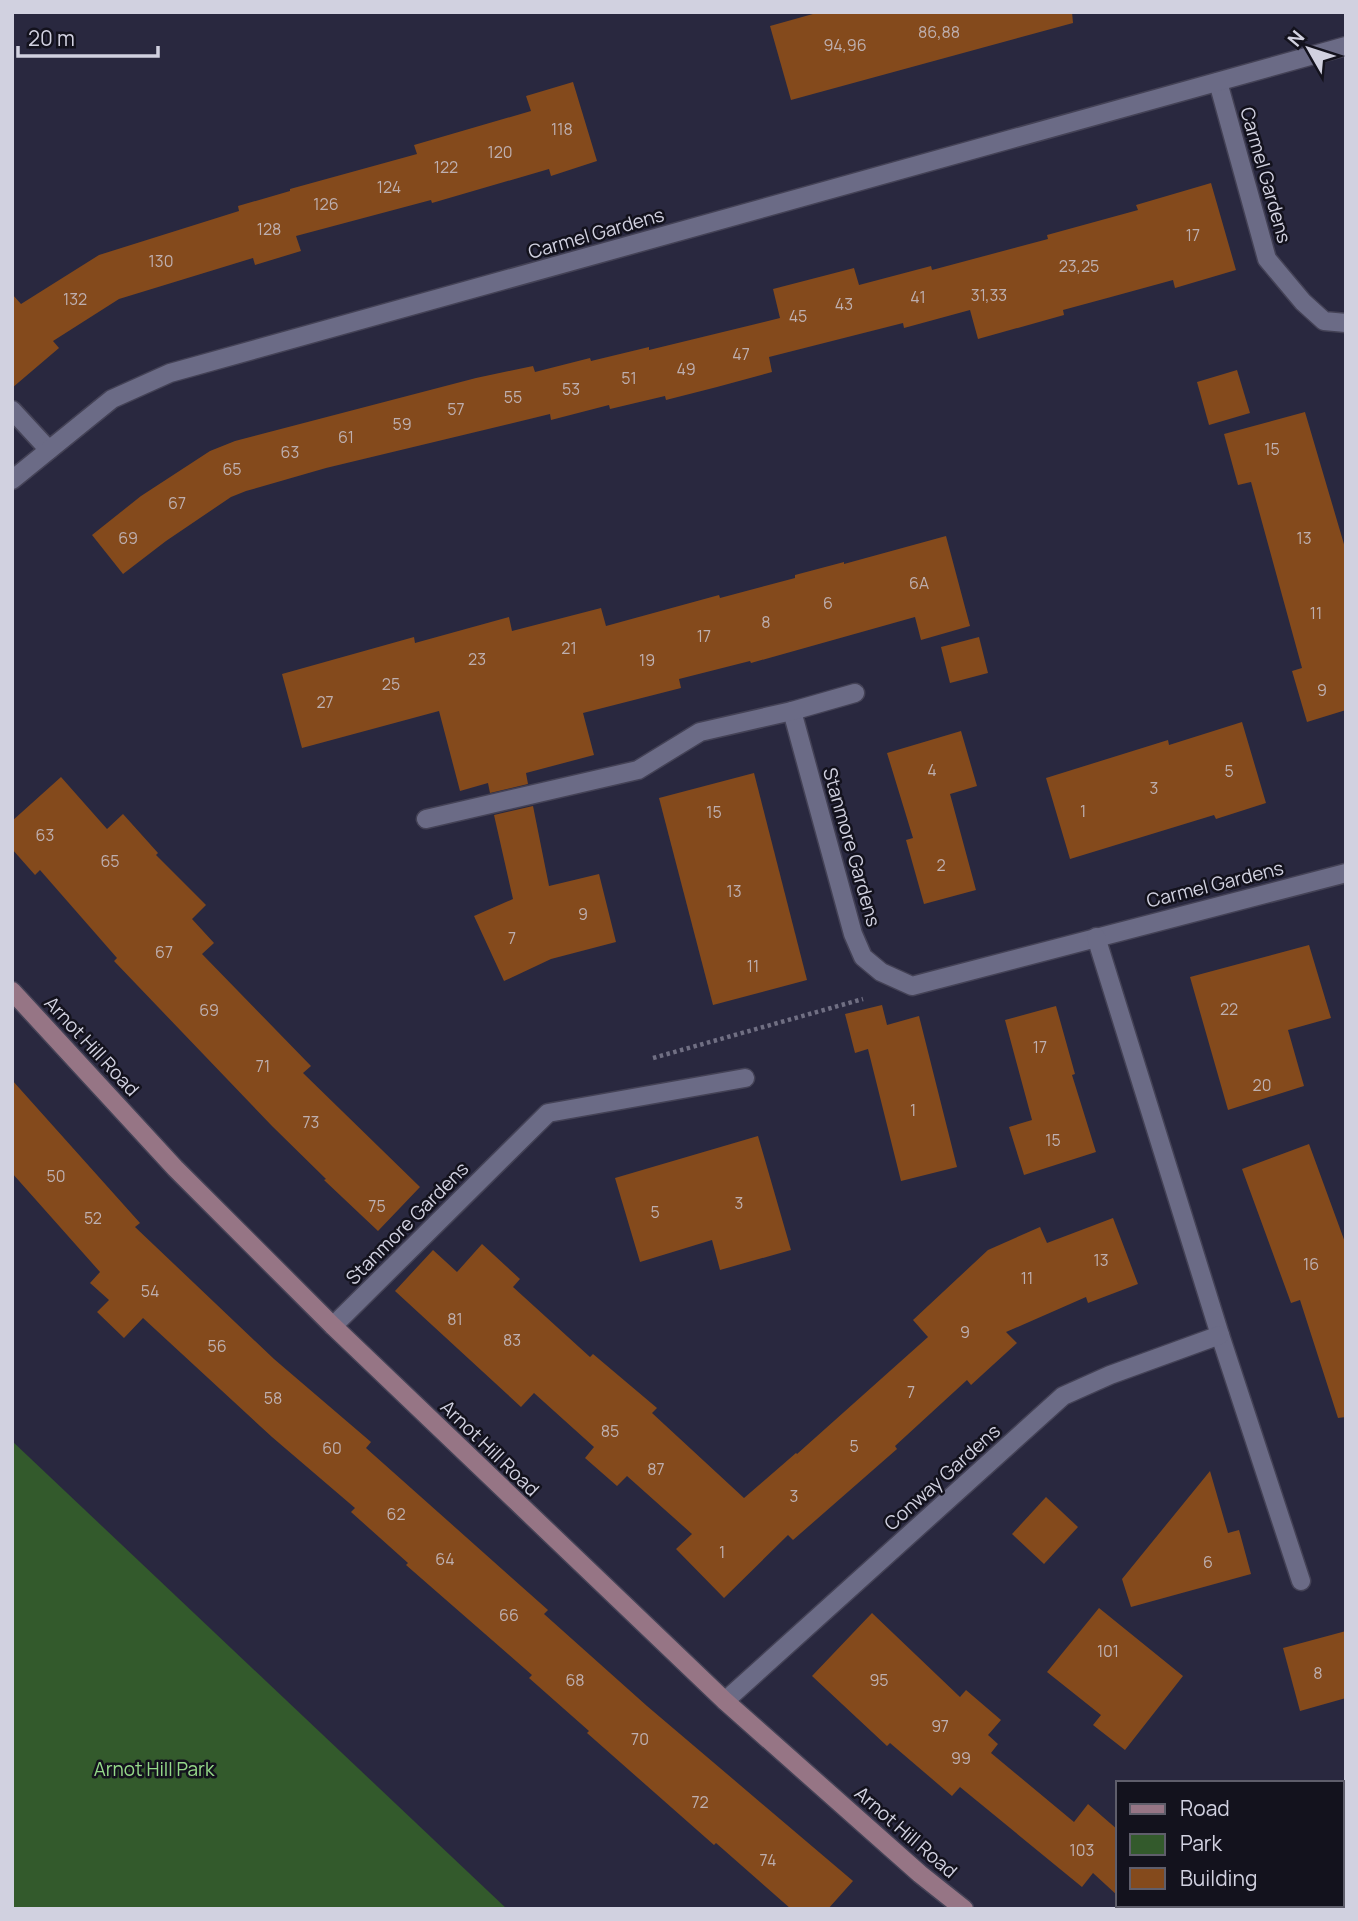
<svg xmlns="http://www.w3.org/2000/svg" width="1358" height="1921" font-family="Manrope,sans-serif">
<rect width="100%" height="100%" fill="#29283f"/>
<polygon fill="#335a2c" points="12,1441 507,1909 12,1909"/>
<g fill="#844a1c">
<polygon points="820,12 1072,12 1073,23 791,100 770,26"/>
<polygon points="573,82 597,161 551,176 549,169 432,203 431,200 296,236 301,251 255,265 253,258 119,299 53,341 59,348 12,388 12,294 21,304 99,255 239,211 238,206 290,191 290,189 417,154 414,145 531,111 526,96"/>
<polygon points="1211,183 1236,270 1175,288 1173,280 1111,297 1063,310 1064,315 978,339 970,310 904,328 903,323 769,357 772,372 717,387 666,400 665,396 610,409 609,405 551,420 550,414 326,468 246,491 231,497 166,541 123,574 92,535 141,496 210,451 235,441 476,378 533,366 535,372 590,358 591,361 649,347 649,350 780,318 773,289 854,268 859,285 931,266 932,270 1048,239 1047,235 1138,210 1136,205"/>
<polygon points="1237,370 1250,413 1209,425 1197,382"/>
<polygon points="1305,412 1346,551 1346,710 1307,722 1292,671 1302,668 1251,482 1238,485 1224,434"/>
<polygon points="946,536 970,626 921,640 915,617 751,663 750,661 679,679 681,688 583,713 594,755 526,773 528,784 490,793 488,783 460,791 439,711 302,748 282,674 414,637 415,643 509,617 512,631 601,608 606,626 719,595 720,598 795,578 795,575 844,562 844,564"/>
<polygon points="979,637 988,673 950,683 941,647"/>
<polygon points="1242,722 1266,803 1216,819 1214,815 1070,859 1046,778 1168,740 1169,745"/>
<polygon points="961,731 977,786 950,794 976,890 924,904 906,840 913,838 887,753"/>
<polygon points="754,773 807,980 713,1005 659,798"/>
<polygon points="61,777 107,829 123,814 158,853 156,855 206,905 192,919 214,943 202,954 311,1066 303,1073 420,1187 378,1231 324,1180 326,1179 272,1126 114,961 117,958 40,870 35,875 12,849 12,821"/>
<polygon points="533,806 549,886 599,874 616,942 551,959 504,981 474,916 513,899 494,815"/>
<polygon points="1309,945 1331,1018 1288,1030 1304,1086 1228,1110 1190,977"/>
<polygon points="882,1005 887,1025 919,1016 957,1167 901,1181 868,1049 855,1053 845,1014"/>
<polygon points="1056,1006 1075,1074 1072,1075 1096,1152 1024,1175 1009,1127 1032,1120 1005,1020"/>
<polygon points="12,1080 140,1223 135,1227 274,1359 371,1442 366,1448 548,1610 544,1614 647,1706 853,1881 828,1909 791,1909 716,1843 714,1845 587,1733 589,1731 529,1678 532,1675 406,1565 408,1563 351,1512 355,1508 272,1437 143,1318 124,1338 97,1312 109,1300 90,1283 100,1272 12,1173"/>
<polygon points="758,1136 791,1250 720,1270 712,1240 640,1262 615,1178"/>
<polygon points="1309,1144 1346,1245 1346,1417 1338,1418 1300,1300 1291,1303 1242,1169"/>
<polygon points="1113,1218 1138,1284 1088,1303 1086,1297 1006,1332 1017,1343 971,1385 967,1380 895,1446 897,1449 793,1540 788,1535 724,1598 676,1549 692,1534 627,1476 617,1486 585,1458 594,1447 534,1393 521,1407 395,1291 433,1250 457,1272 482,1244 520,1279 513,1287 590,1357 593,1354 657,1408 652,1413 744,1498 796,1453 797,1454 928,1337 913,1320 988,1250 1040,1227 1047,1243"/>
<polygon points="1210,1471 1228,1533 1239,1530 1251,1574 1131,1607 1122,1579"/>
<polygon points="1046,1497 1078,1527 1044,1564 1012,1534"/>
<polygon points="1099,1608 1183,1676 1125,1750 1093,1725 1101,1715 1047,1672"/>
<polygon points="872,1613 960,1697 966,1690 1001,1720 988,1735 998,1744 991,1753 1074,1822 1088,1804 1118,1830 1118,1896 1093,1873 1082,1887 960,1787 952,1796 890,1743 887,1746 812,1676"/>
<polygon points="1346,1631 1346,1698 1300,1711 1283,1648"/>
</g>
<g fill="none" stroke-linecap="round" stroke-linejoin="round">
<defs>
<polyline id="lane" points="12,410 49,450"/>
<g id="street">
<polyline points="1218,82 1267,259 1303,302 1324,321 1346,323"/>
<polyline points="12,480 112,399 170,373 1346,46"/>
<polyline points="792,711 853,934 863,957 881,972 912,986 1346,873"/>
<polyline points="426,819 638,770 700,732 792,711 855,693"/>
<polyline points="1096,937 1220,1335 1301,1581"/>
<polyline points="333,1326 548,1113 745,1078"/>
<polyline points="725,1701 1063,1396 1110,1375 1220,1335"/>
</g>
<polyline id="secondary" points="12,991 175,1168 333,1326 725,1701 920,1874 964,1909"/>
</defs>
<use href="#lane" stroke="#444256" stroke-width="21"/>
<use href="#street" stroke="#444256" stroke-width="21"/>
<use href="#secondary" stroke="#444256" stroke-width="21"/>
<polyline stroke="#706f83" stroke-width="4.5" stroke-dasharray="3.5 3.5" stroke-linecap="butt" points="653,1058 863,999"/>
<use href="#lane" stroke="#6b6b86" stroke-width="18"/>
<use href="#street" stroke="#6b6b86" stroke-width="18"/>
<use href="#secondary" stroke="#967585" stroke-width="18"/>
</g>
<g text-anchor="middle" dominant-baseline="central" stroke-width="5" stroke-linejoin="round" paint-order="stroke">
<g font-size="16" fill="#beafaf">
<text x="939" y="32">86,88</text>
<text x="845" y="45">94,96</text>
<text x="562" y="129">118</text>
<text x="500" y="152">120</text>
<text x="446" y="167">122</text>
<text x="389" y="187">124</text>
<text x="326" y="204">126</text>
<text x="269" y="229">128</text>
<text x="1193" y="235">17</text>
<text x="161" y="261">130</text>
<text x="1079" y="266">23,25</text>
<text x="989" y="295">31,33</text>
<text x="918" y="297">41</text>
<text x="75" y="299">132</text>
<text x="844" y="304">43</text>
<text x="798" y="316">45</text>
<text x="741" y="354">47</text>
<text x="686" y="369">49</text>
<text x="629" y="378">51</text>
<text x="571" y="389">53</text>
<text x="513" y="397">55</text>
<text x="456" y="409">57</text>
<text x="402" y="424">59</text>
<text x="346" y="437">61</text>
<text x="1272" y="449">15</text>
<text x="290" y="452">63</text>
<text x="232" y="469">65</text>
<text x="177" y="503">67</text>
<text x="128" y="538">69</text>
<text x="1304" y="538">13</text>
<text x="919" y="583">6A</text>
<text x="828" y="603">6</text>
<text x="1316" y="613">11</text>
<text x="766" y="622">8</text>
<text x="704" y="636">17</text>
<text x="569" y="648">21</text>
<text x="477" y="659">23</text>
<text x="647" y="660">19</text>
<text x="391" y="684">25</text>
<text x="1322" y="690">9</text>
<text x="325" y="702">27</text>
<text x="932" y="770">4</text>
<text x="1229" y="771">5</text>
<text x="1154" y="788">3</text>
<text x="1083" y="811">1</text>
<text x="714" y="812">15</text>
<text x="45" y="835">63</text>
<text x="110" y="861">65</text>
<text x="941" y="865">2</text>
<text x="734" y="891">13</text>
<text x="583" y="914">9</text>
<text x="512" y="938">7</text>
<text x="164" y="952">67</text>
<text x="753" y="966">11</text>
<text x="1229" y="1009">22</text>
<text x="209" y="1010">69</text>
<text x="1040" y="1047">17</text>
<text x="263" y="1066">71</text>
<text x="1262" y="1085">20</text>
<text x="913" y="1110">1</text>
<text x="311" y="1122">73</text>
<text x="1053" y="1140">15</text>
<text x="56" y="1176">50</text>
<text x="739" y="1203">3</text>
<text x="377" y="1206">75</text>
<text x="655" y="1212">5</text>
<text x="93" y="1218">52</text>
<text x="1101" y="1260">13</text>
<text x="1311" y="1264">16</text>
<text x="1027" y="1278">11</text>
<text x="150" y="1291">54</text>
<text x="455" y="1319">81</text>
<text x="965" y="1332">9</text>
<text x="512" y="1340">83</text>
<text x="217" y="1346">56</text>
<text x="911" y="1392">7</text>
<text x="273" y="1398">58</text>
<text x="610" y="1431">85</text>
<text x="854" y="1446">5</text>
<text x="332" y="1448">60</text>
<text x="656" y="1469">87</text>
<text x="794" y="1496">3</text>
<text x="396" y="1514">62</text>
<text x="722" y="1552">1</text>
<text x="445" y="1559">64</text>
<text x="1208" y="1562">6</text>
<text x="509" y="1615">66</text>
<text x="1108" y="1651">101</text>
<text x="1318" y="1673">8</text>
<text x="575" y="1680">68</text>
<text x="879" y="1680">95</text>
<text x="940" y="1726">97</text>
<text x="640" y="1739">70</text>
<text x="961" y="1758">99</text>
<text x="700" y="1802">72</text>
<text x="1082" y="1850">103</text>
<text x="768" y="1860">74</text>
</g>
<g font-size="19" fill="#d1d1e0" stroke="#13121d">
<text transform="translate(1266 175) rotate(74)">Carmel Gardens</text>
<text transform="translate(596 233) rotate(-16)">Carmel Gardens</text>
<text transform="translate(852 847) rotate(74)">Stanmore Gardens</text>
<text transform="translate(1215 884) rotate(-14)">Carmel Gardens</text>
<text transform="translate(92 1046) rotate(47)">Arnot Hill Road</text>
<text transform="translate(407 1223) rotate(-45)">Stanmore Gardens</text>
<text transform="translate(490 1448) rotate(44)">Arnot Hill Road</text>
<text transform="translate(942 1477) rotate(-42)">Conway Gardens</text>
<text transform="translate(906 1832) rotate(41)">Arnot Hill Road</text>
</g>
<g font-size="19" fill="#95d989" stroke="#13121d">
<text x="154" y="1769">Arnot Hill Park</text>
</g>
</g>
<rect width="1358" height="1921" fill="none" stroke="#d1d1e0" stroke-width="28"/>
<rect x="1116" y="1781" width="228" height="126" fill="#13121d" stroke="#5f5e6b" stroke-width="2"/>
<rect x="1130" y="1804" width="35" height="10" fill="#967585" stroke="#5f5e6b" stroke-width="2"/>
<text x="1180" y="1816" font-size="21" fill="#d1d1e0">Road</text>
<rect x="1130" y="1834" width="35" height="21" fill="#335a2c" stroke="#5f5e6b" stroke-width="2"/>
<text x="1180" y="1851" font-size="21" fill="#d1d1e0">Park</text>
<rect x="1130" y="1868" width="35" height="21" fill="#844a1c" stroke="#5f5e6b" stroke-width="2"/>
<text x="1180" y="1886" font-size="21" fill="#d1d1e0">Building</text>
<g transform="translate(1309 49) rotate(309)" stroke="#13121d" stroke-width="5" paint-order="stroke">
<path d="M0-5L12 26L0 18L-12 26Z" fill="#d1d1e0"/>
<text y="-10" font-size="19" font-weight="bold" text-anchor="middle" fill="#d1d1e0">N</text>
</g>
<path d="M18 46v10h140v-10" fill="none" stroke="#d1d1e0" stroke-width="3.5"/>
<text x="28" y="46" font-size="21" fill="#d1d1e0" stroke="#13121d" stroke-width="5" paint-order="stroke">20 m</text>
</svg>
